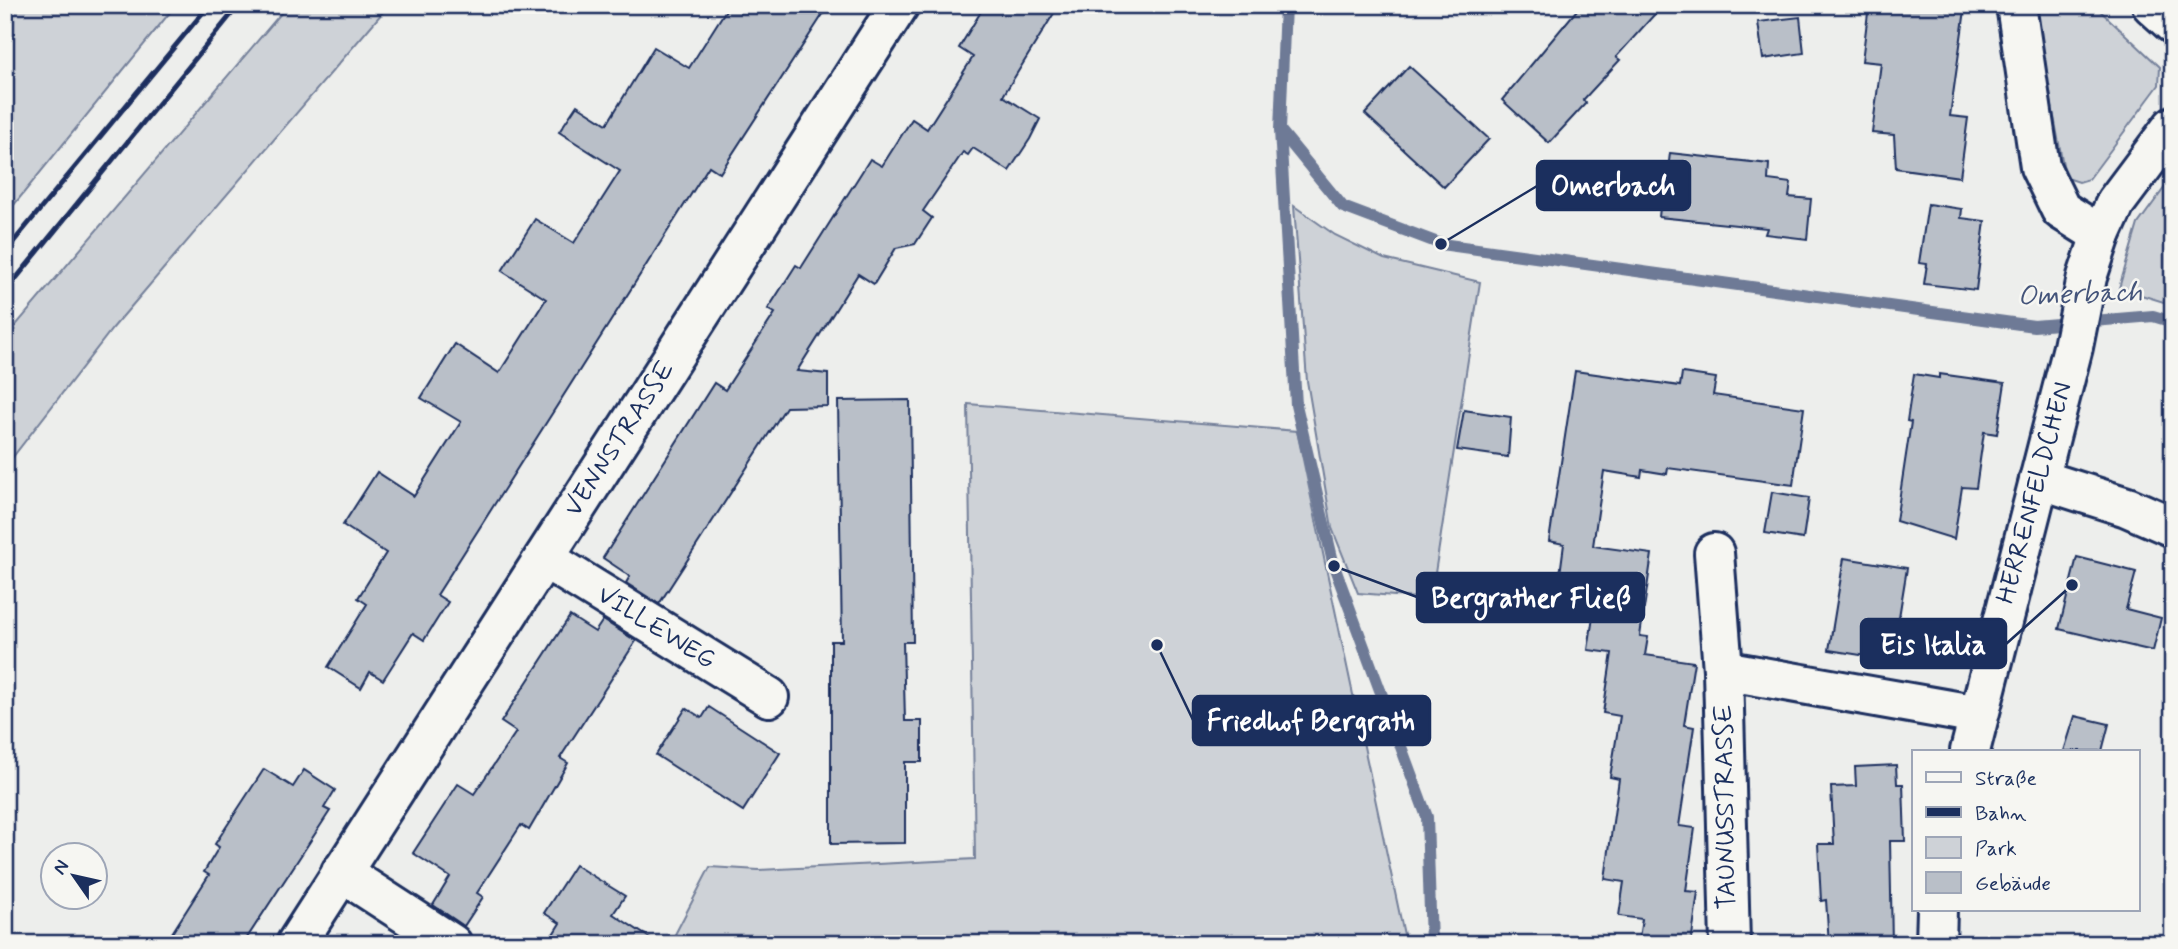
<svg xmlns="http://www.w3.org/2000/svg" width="2178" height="949" font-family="Mynerve,sans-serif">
<rect width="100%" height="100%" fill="#edeeec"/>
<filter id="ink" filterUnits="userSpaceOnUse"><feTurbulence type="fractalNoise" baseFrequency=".0143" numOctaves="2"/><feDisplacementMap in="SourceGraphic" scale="14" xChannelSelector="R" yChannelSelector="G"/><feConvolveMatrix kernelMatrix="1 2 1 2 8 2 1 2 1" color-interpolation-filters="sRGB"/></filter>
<g filter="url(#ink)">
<g fill="#ced2d7" stroke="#74809a" stroke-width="2">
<polygon points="5,5 176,5 5,216"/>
<polygon points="288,5 389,5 112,329 5,467 5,338"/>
<polygon points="2033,5 2094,5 2160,67 2159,85 2089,179 2079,182 2067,178 2063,165"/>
<polygon points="2173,176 2173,305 2119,288 2138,224"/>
<polygon points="1294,206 1335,235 1384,259 1480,282 1431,599 1358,593 1332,528 1307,381"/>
<polygon points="968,404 1297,431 1406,944 670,944 710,867 759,870 975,859"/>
</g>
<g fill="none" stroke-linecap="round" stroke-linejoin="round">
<g stroke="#6e7a96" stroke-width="12">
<polyline points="1285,5 1280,130 1343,207 1441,244 2034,326 2153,316 2173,322"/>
<polyline points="1280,130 1296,405 1334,566 1427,817 1431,944"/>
</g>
</g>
<g fill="#b9bfc8" stroke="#1b2f5e" stroke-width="2">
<polygon points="729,5 829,5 720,173 709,166 437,595 448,602 424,640 413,633 383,680 370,672 361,688 328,667 367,604 358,598 386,553 343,525 377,472 414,496 461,422 421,398 455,344 499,373 546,299 502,271 535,219 574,243 620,171 559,132 577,105 607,124 654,47 689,68"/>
<polygon points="985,5 1059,5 1003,96 1040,119 1030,139 1009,171 973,148 968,155 963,152 923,211 932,218 915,244 896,248 874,284 858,274 797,371 828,374 828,406 786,407 659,604 626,583 630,576 603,558 714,383 725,390 775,313 768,309 796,265 801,268 870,159 882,166 912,119 927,129 973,57 959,48"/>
<polygon points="1581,5 1663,5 1616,57 1620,60 1583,100 1586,103 1549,143 1502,100"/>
<polygon points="1869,5 1932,5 1965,10 1950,116 1968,118 1960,177 1896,168 1894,135 1872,133 1881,63 1862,61"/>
<polygon points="1800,17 1804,53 1763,59 1758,22"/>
<polygon points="1409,66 1489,139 1444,187 1365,114"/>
<polygon points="1670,153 1769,164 1768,180 1791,183 1789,197 1811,199 1807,239 1765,234 1767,228 1659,217 1664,170 1668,170"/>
<polygon points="1928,204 1962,209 1961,218 1985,221 1976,290 1924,284 1927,264 1919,263"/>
<polygon points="1575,371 1680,386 1682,373 1716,378 1713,395 1804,408 1793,485 1668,468 1667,474 1642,470 1641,477 1604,471 1593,546 1652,554 1640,636 1648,637 1645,655 1694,662 1684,725 1694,727 1679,826 1695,828 1686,891 1698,892 1691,944 1638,944 1642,919 1619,916 1624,882 1605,879 1619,779 1610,777 1620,716 1603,713 1612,653 1588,650 1594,610 1556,604 1564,544 1549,541"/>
<polygon points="1914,374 1939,378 1939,374 2005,383 1997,434 1984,432 1976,488 1962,487 1954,539 1896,521 1911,422 1907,421"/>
<polygon points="910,400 913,642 903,642 905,721 922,721 922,762 905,762 905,843 831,844 831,641 842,641 838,401"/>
<polygon points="1464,410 1511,417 1508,457 1457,450"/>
<polygon points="1772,492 1809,498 1803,539 1765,533"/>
<polygon points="2077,557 2136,572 2126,609 2161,618 2153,651 2059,629"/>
<polygon points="1844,558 1907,568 1892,660 1829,650"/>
<polygon points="570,616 595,632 603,620 636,641 560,758 568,763 529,830 521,825 477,893 483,897 464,926 433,905 450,877 413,853 458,784 474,794 516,732 501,722"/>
<polygon points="709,707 780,753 743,811 656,755 686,708 702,718"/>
<polygon points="2075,716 2109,724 2102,751 2064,751"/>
<polygon points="1896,765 1897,784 1903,784 1905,841 1890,841 1892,944 1829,944 1826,900 1821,901 1818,844 1834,844 1831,787 1856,786 1855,767"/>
<polygon points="264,769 293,787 304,770 335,790 324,808 330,811 243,944 165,944 209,875 204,872 219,847 215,844"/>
<polygon points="575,865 625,896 613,914 659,944 547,944 560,923 544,913"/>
</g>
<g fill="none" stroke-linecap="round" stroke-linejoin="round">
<defs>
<g id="minor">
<polyline points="2016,5 2040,167 2061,210 2101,235"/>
<polyline points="2039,479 2127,507 2173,527"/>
<polyline points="1714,553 1723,670"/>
<polyline points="544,558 769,697"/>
<polyline points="1970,751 2073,347 2087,277 2101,235 2116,202 2173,126"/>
<polyline points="341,872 452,944"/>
<polyline points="296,944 899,5"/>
<polyline points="1730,944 1723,670 1978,715"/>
<polyline points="1936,944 1937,909"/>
</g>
<polyline id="major" points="2152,5 2173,24"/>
</defs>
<use href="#minor" stroke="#1b2f5e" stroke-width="44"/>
<use href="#major" stroke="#1b2f5e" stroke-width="44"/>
<use href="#minor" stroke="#f6f6f2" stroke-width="38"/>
<use href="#major" stroke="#f6f6f2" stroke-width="38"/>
<g stroke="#1b2f5e" stroke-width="5">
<polyline points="5,252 209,5"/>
<polyline points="5,292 239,5"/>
</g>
</g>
</g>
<g text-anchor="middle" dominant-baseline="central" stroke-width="5" stroke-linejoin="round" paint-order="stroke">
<g font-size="26" fill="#1b2f5e" stroke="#f6f6f2">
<text transform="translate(620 439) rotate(-57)">VENNSTRASSE</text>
<text transform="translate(2035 493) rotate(-75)">HERRENFELDCHEN</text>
<text transform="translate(656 628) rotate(32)">VILLEWEG</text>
<text transform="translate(1726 807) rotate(-91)">TAUNUSSTRASSE</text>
</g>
<g font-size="28" font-style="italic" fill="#44547a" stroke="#f6f6f2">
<text transform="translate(2080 295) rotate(-2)">Omerbach</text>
</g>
</g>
<path fill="none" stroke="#1b2f5e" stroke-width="2.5" d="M1441 244L1537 186M1334 566L1417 597M2072 585L2006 644M1157 645L1193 720"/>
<g fill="#1b2f5e" stroke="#f6f6f2" stroke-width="2.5">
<circle cx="1441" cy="244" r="7"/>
<circle cx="1334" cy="566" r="7"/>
<circle cx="2072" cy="585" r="7"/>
<circle cx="1157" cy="645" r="7"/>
</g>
<g fill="#1b2f5e" stroke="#1b2f5e" stroke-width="2.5">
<rect x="1537" y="161" width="153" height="49" rx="7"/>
<rect x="1417" y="573" width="227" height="49" rx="7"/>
<rect x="1861" y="619" width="145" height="49" rx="7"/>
<rect x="1193" y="696" width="237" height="49" rx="7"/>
</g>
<g font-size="28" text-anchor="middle" font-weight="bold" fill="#fff">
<text x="1613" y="195">Omerbach</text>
<text x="1531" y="607">Bergrather Fließ</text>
<text x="1933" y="654">Eis Italia</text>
<text x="1311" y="730">Friedhof Bergrath</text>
</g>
<rect width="2178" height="949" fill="none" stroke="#f6f6f2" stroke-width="28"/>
<rect x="14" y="14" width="2150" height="921" fill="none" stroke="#1b2f5e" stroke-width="2.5" filter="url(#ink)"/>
<rect x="1912" y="750" width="228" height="161" fill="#f6f6f2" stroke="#9ea6b7" stroke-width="2"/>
<rect x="1926" y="772" width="35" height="10" fill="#f6f6f2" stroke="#9ea6b7" stroke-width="2"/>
<text x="1975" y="785" font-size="21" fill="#1b2f5e">Straße</text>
<rect x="1926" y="807" width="35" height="10" fill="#1b2f5e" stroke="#9ea6b7" stroke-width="2"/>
<text x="1975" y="820" font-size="21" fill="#1b2f5e">Bahn</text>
<rect x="1926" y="837" width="35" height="21" fill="#ced2d7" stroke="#9ea6b7" stroke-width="2"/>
<text x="1975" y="855" font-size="21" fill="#1b2f5e">Park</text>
<rect x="1926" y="872" width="35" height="21" fill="#b9bfc8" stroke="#9ea6b7" stroke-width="2"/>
<text x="1975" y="890" font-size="21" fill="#1b2f5e">Gebäude</text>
<g transform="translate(74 876) rotate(304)"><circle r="33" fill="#f6f6f2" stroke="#9ea6b7" stroke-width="2"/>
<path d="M0-5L12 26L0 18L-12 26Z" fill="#1b2f5e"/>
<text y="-10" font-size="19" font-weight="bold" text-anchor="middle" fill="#1b2f5e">N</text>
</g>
</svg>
